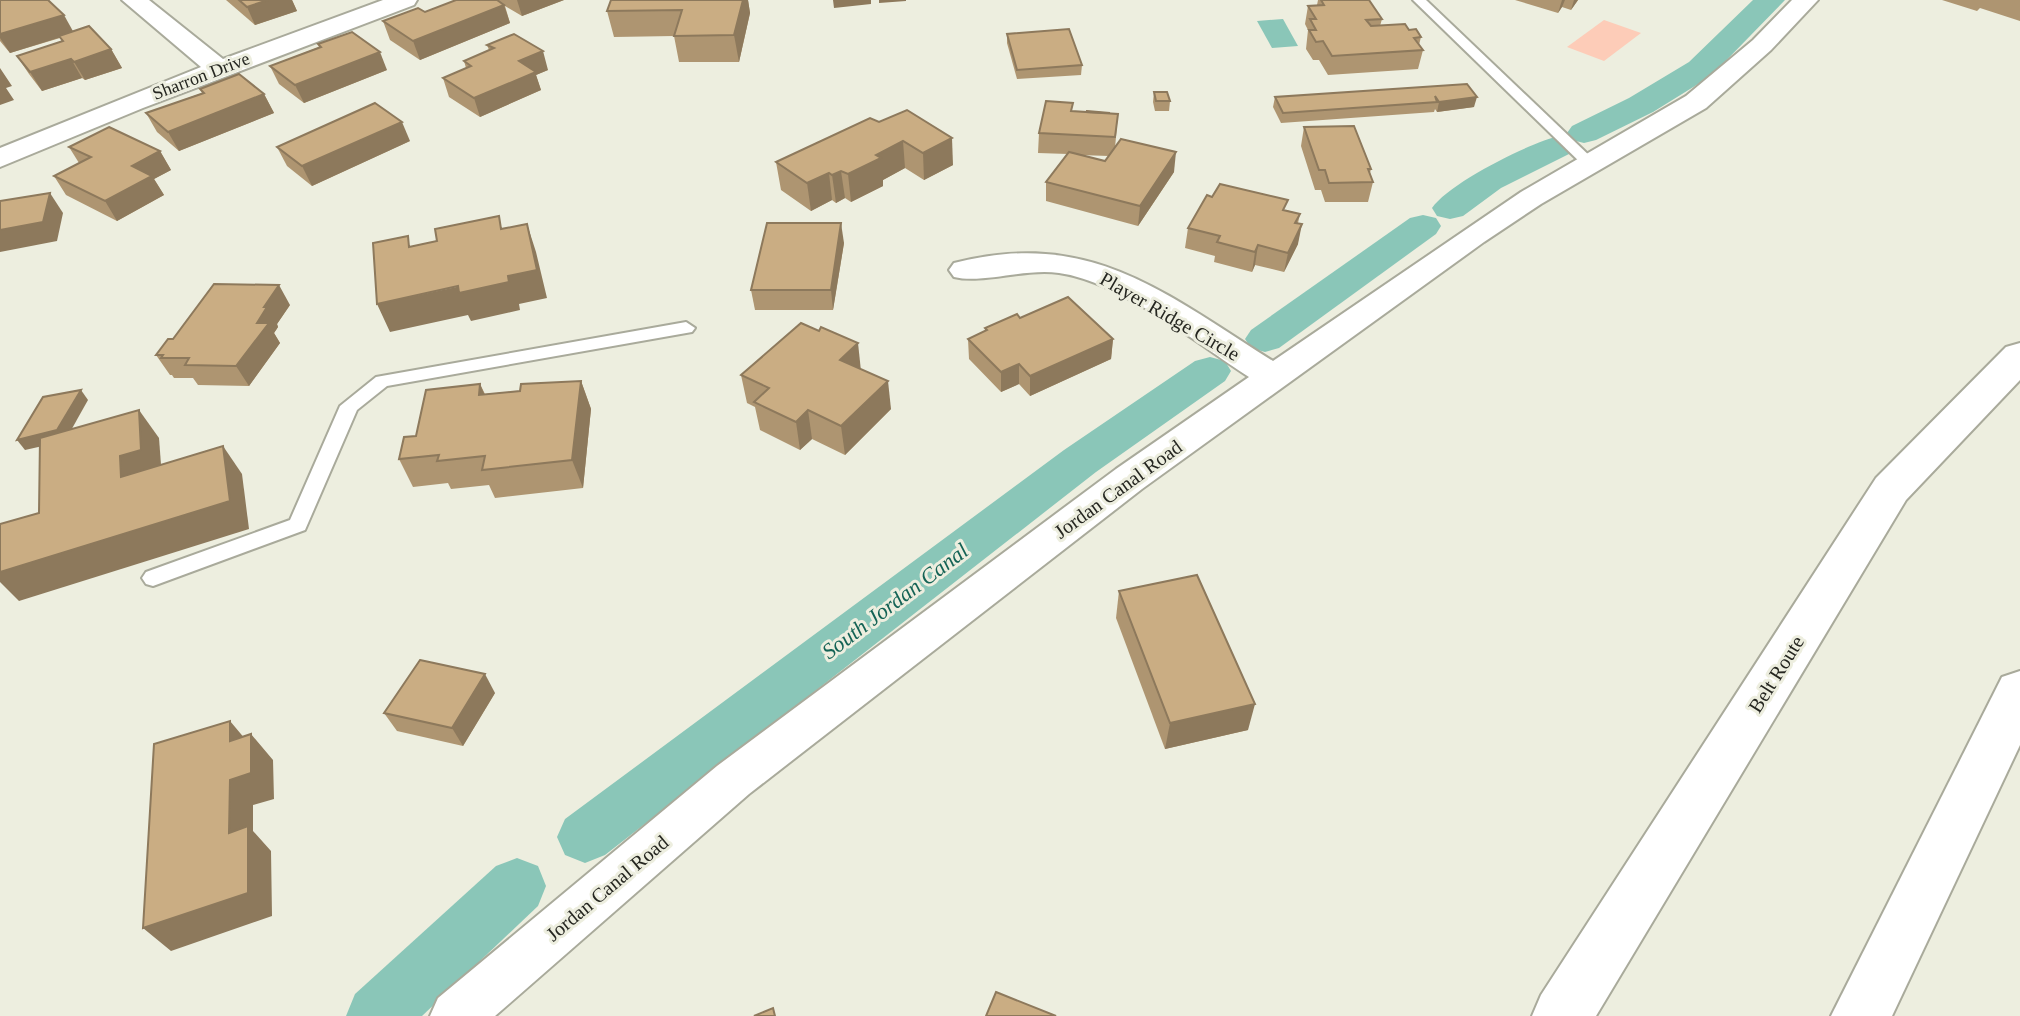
<svg xmlns="http://www.w3.org/2000/svg" width="2020" height="1016" font-family="'Times New Roman',serif">
<rect width="100%" height="100%" fill="#edeedf"/>
<polygon fill="#fdccb8" points="1604,20 1641,33 1604,61 1567,47"/>
<polygon fill="#8ac6b8" points="1283,19 1298,46 1272,48 1257,21"/>
<g fill="none" stroke-linecap="round" stroke-linejoin="round">
<g fill="#8ac6b8" fill-rule="evenodd">
<polygon points="1753,0 1785,0 1711,76 1653,112 1596,140 1584,143 1572,140 1567,133 1572,126 1629,98 1689,62"/>
<path d="M1559,136L1571,139L1576,146L1571,153L1501,188L1463,216L1450,219L1437,216L1432,208C1449,183 1529,143 1559,136Z"/>
<polygon points="1423,215 1436,218 1441,226 1436,234 1279,348 1265,352 1251,348 1245,339 1251,330 1410,218"/>
<polygon points="1210,357 1225,361 1231,371 1225,381 1096,472 605,855 585,863 565,855 557,837 565,819 1064,450 1195,361"/>
<polygon points="517,858 538,866 546,886 538,906 422,1016 346,1016 355,994 496,866"/>
</g>
<defs>
<g id="lane">
<polygon points="1413,0 1426,0 1595,161 1595,167 1585,167"/>
<polygon points="686,322 695,328 692,332 387,386 357,410 305,530 153,586 146,584 142,578 146,572 290,520 340,406 376,377"/>
</g>
<g id="street">
<polygon points="122,0 149,0 223,59 383,0 417,0 414,5 143,108 0,167 0,148 201,67"/>
<path d="M1792,0H1818L1771,50L1706,108L1541,204L1484,242L1142,489L749,794L495,1016H430L438,998L717,766L1116,469L1249,377C1198,344 1119,281 1059,273C1025,268 983,284 954,277L949,270L954,263C1091,228 1164,293 1273,361L1521,192L1686,96L1753,40Z"/>
</g>
<g id="highway">
<polygon points="2020,343 2020,380 1906,500 1596,1016 1532,1016 1541,995 1876,478 2006,347"/>
<polygon points="2020,671 2020,745 1892,1016 1831,1016 2002,677"/>
</g>
</defs>
<use href="#lane" stroke="#a9aa9b" stroke-width="4"/>
<use href="#street" stroke="#a9aa9b" stroke-width="4"/>
<use href="#highway" stroke="#a9aa9b" stroke-width="4"/>
<use href="#lane" fill="#fff" fill-rule="evenodd"/>
<use href="#street" fill="#fff" fill-rule="evenodd"/>
<use href="#highway" fill="#fff" fill-rule="evenodd"/>
</g>
<g fill="#ae9571" fill-rule="evenodd">
<polygon points="0,0 73,31 111,49 122,68 85,80 82,78 42,91 29,74 17,56 62,41 60,38 10,53 0,41"/>
<polygon points="226,0 292,0 297,11 255,25"/>
<polygon points="456,0 564,0 522,16 505,6 510,23 420,60 390,40 383,21 425,12"/>
<polygon points="611,0 748,0 750,13 739,62 679,62 674,36 614,37 607,11"/>
<polygon points="1318,0 1369,0 1382,19 1380,26 1409,30 1421,37 1419,45 1423,50 1418,69 1328,75 1319,60 1313,60 1306,49 1308,30 1305,24 1308,6 1317,5"/>
<polygon points="1515,0 1578,0 1571,10 1562,7 1558,13"/>
<polygon points="1942,0 2020,0 2020,21 1980,8 1977,11"/>
<polygon points="1007,34 1082,65 1081,75 1017,79 1007,43"/>
<polygon points="318,44 387,70 304,103 279,84 270,66 319,47"/>
<polygon points="487,45 548,70 536,75 541,90 480,117 449,97 443,78 466,68 464,61 489,50"/>
<polygon points="1467,84 1474,107 1437,112 1435,109 1434,112 1281,123 1273,107 1275,97"/>
<polygon points="200,89 264,94 274,113 179,151 157,132 146,113 202,93"/>
<polygon points="1154,92 1170,101 1169,111 1155,111 1153,102"/>
<path d="M1073,111L1118,114L1115,148L1174,172L1138,226L1046,201V182L1068,154L1038,153L1039,133ZM1079,155L1109,156L1105,161Z"/>
<polygon points="870,118 953,165 924,180 905,168 883,180 883,186 851,202 845,198 836,203 832,200 811,211 781,190 776,162"/>
<polygon points="1304,127 1371,169 1370,173 1373,182 1368,202 1325,202 1321,190 1315,190 1301,146"/>
<polygon points="410,141 312,186 287,166 277,147"/>
<polygon points="69,147 160,151 171,170 154,179 164,195 117,221 66,195 54,176 79,163"/>
<polygon points="1286,210 1300,214 1298,223 1298,244 1284,272 1255,265 1252,272 1214,262 1215,256 1185,248 1188,228"/>
<polygon points="844,243 833,310 755,310 751,290"/>
<polygon points="290,305 277,324 278,327 274,333 280,343 249,386 198,385 193,378 174,378 172,375 170,375 156,355 173,339"/>
<polygon points="1020,318 1113,339 1111,359 1030,396 1019,384 1001,392 969,359 968,339 985,331 985,328"/>
<polygon points="861,369 891,409 845,455 812,439 800,450 760,430 755,407 747,403 741,375"/>
<polygon points="581,381 591,409 583,488 495,498 489,485 451,489 448,483 413,487 399,459 416,436 480,384 485,394 520,391"/>
<polygon points="1119,591 1248,730 1165,749 1116,618"/>
<polygon points="495,693 463,746 397,731 384,713"/>
</g>
<g fill="#8d795c">
<polygon points="268,0 292,0 297,11 255,25 247,7"/>
<polygon points="517,0 564,0 522,16"/>
<polygon points="743,0 748,0 750,13 739,62 734,35"/>
<polygon points="833,0 871,0 871,4 834,8"/>
<polygon points="879,0 906,0 906,1 879,3"/>
<polygon points="1562,0 1565,0 1562,7 1558,13"/>
<polygon points="1574,0 1578,0 1571,10"/>
<polygon points="504,5 510,23 420,60 413,41"/>
<polygon points="64,15 74,33 10,53 0,38 0,34"/>
<polygon points="111,49 122,68 85,80 74,62"/>
<polygon points="543,51 548,70 536,75 541,90 480,117 474,98 519,61"/>
<polygon points="380,52 387,70 304,103 295,85"/>
<polygon points="71,59 82,78 42,91 30,72"/>
<polygon points="0,68 12,86 6,88 14,100 0,105"/>
<polygon points="264,94 274,113 179,151 168,132"/>
<polygon points="1477,97 1474,107 1437,112 1439,102"/>
<polygon points="402,122 410,141 312,186 302,166"/>
<polygon points="952,138 953,165 924,180 923,153"/>
<polygon points="903,141 905,168 883,180 883,186 851,202 848,174 876,155"/>
<polygon points="160,151 171,170 154,179 164,195 117,221 105,201 132,166"/>
<polygon points="1176,152 1174,172 1138,226 1140,206"/>
<polygon points="841,171 845,198 836,203 832,175"/>
<polygon points="829,173 832,200 811,211 807,183"/>
<polygon points="50,193 63,213 57,241 0,252 0,230"/>
<polygon points="841,223 844,243 833,310 831,290"/>
<polygon points="527,224 536,252 547,298 519,304 520,310 471,321 468,315 390,332 377,304 508,276"/>
<polygon points="1302,224 1298,244 1284,272 1288,253"/>
<polygon points="1258,245 1255,265 1252,272 1255,252"/>
<polygon points="279,285 290,305 277,324 278,327 274,333 280,343 249,386 236,366 264,307"/>
<polygon points="1113,339 1111,359 1030,396 1030,376"/>
<polygon points="858,343 861,371 840,360"/>
<polygon points="1019,364 1019,384 1001,392 1001,372"/>
<polygon points="581,381 591,409 583,488 572,460"/>
<polygon points="888,381 891,409 845,455 841,426"/>
<polygon points="480,384 492,412 479,395"/>
<polygon points="81,390 88,400 65,441 25,450 17,440"/>
<polygon points="139,410 159,438 162,478 121,477 120,456"/>
<polygon points="808,410 812,439 800,450 796,422"/>
<polygon points="223,446 242,474 249,529 19,601 0,582 0,572"/>
<polygon points="485,674 495,693 463,746 452,728"/>
<polygon points="1255,704 1248,730 1165,749 1170,723"/>
<polygon points="230,721 251,746 251,734 273,760 274,799 253,805 253,831 271,851 272,916 171,951 143,928 229,833"/>
</g>
<g fill="#caad83" stroke="#8d795c" stroke-width="2">
<polygon points="0,0 48,0 64,15 0,34"/>
<polygon points="239,0 268,0 247,7"/>
<polygon points="456,0 497,0 504,5 413,41 383,21 418,8 425,12"/>
<polygon points="611,0 743,0 734,35 674,36 682,10 607,11"/>
<polygon points="1321,0 1369,0 1382,19 1366,20 1371,26 1405,24 1409,30 1416,29 1421,37 1414,38 1423,50 1332,56 1323,41 1316,42 1309,30 1316,30 1310,19 1316,19 1308,6 1324,5"/>
<polygon points="89,26 111,49 74,62 71,59 30,72 17,56 63,41 59,36"/>
<polygon points="1069,29 1082,65 1017,70 1007,34"/>
<polygon points="352,32 380,52 295,85 270,66 321,47 318,44"/>
<polygon points="514,34 543,51 519,61 536,72 474,98 443,78 471,66 464,61 494,48 487,45"/>
<polygon points="239,74 264,94 168,132 146,113 204,93 200,89"/>
<polygon points="1467,84 1477,97 1439,102 1435,96 1437,102 1283,113 1275,97"/>
<polygon points="1154,92 1167,92 1170,101 1156,101"/>
<polygon points="1046,101 1073,103 1071,111 1118,114 1115,137 1039,133"/>
<polygon points="375,103 402,122 302,166 277,147"/>
<polygon points="907,110 952,138 923,153 903,141 876,155 881,158 848,174 841,171 832,175 829,173 807,183 776,162 870,118 879,122"/>
<polygon points="1087,111 1110,113 1087,112"/>
<polygon points="1354,126 1371,169 1368,169 1373,182 1329,183 1325,170 1319,170 1304,127"/>
<polygon points="109,127 160,151 132,166 152,176 105,201 54,176 91,157 69,147"/>
<polygon points="1121,139 1176,152 1140,206 1046,182 1069,152 1105,161"/>
<polygon points="1220,184 1288,200 1283,210 1300,214 1295,223 1302,224 1288,253 1258,245 1255,252 1217,242 1220,236 1188,228 1207,195 1212,197"/>
<polygon points="50,193 43,222 0,230 0,201"/>
<polygon points="499,216 501,229 527,224 537,270 508,276 509,282 459,293 458,286 377,304 373,243 408,236 409,247 437,241 435,229"/>
<polygon points="767,223 841,223 831,290 751,290"/>
<polygon points="214,284 279,285 264,307 267,307 257,323 269,323 236,366 185,365 189,358 161,358 163,355 156,355 168,339 173,339"/>
<polygon points="1068,297 1113,339 1030,376 1019,364 1001,372 968,339 987,330 985,328 1017,314 1020,318"/>
<polygon points="801,323 819,331 821,327 858,343 840,360 888,381 841,426 808,410 796,422 754,402 769,388 741,375"/>
<polygon points="581,381 572,460 482,470 485,456 437,461 439,455 399,459 404,437 416,436 426,390 480,384 479,395 520,391 521,384"/>
<polygon points="81,390 57,430 17,440 43,397"/>
<polygon points="139,410 141,450 120,456 121,477 223,446 230,501 0,572 0,524 39,513 40,438"/>
<polygon points="1197,575 1255,704 1170,723 1119,591"/>
<polygon points="420,660 485,674 452,728 384,713"/>
<polygon points="230,721 230,741 251,734 251,773 230,780 229,833 248,826 248,893 143,928 154,744"/>
<polygon points="996,992 1056,1016 986,1016"/>
<polygon points="773,1008 775,1016 754,1016"/>
</g>
<g text-anchor="middle" dominant-baseline="central" stroke-width="6" stroke-linejoin="round" paint-order="stroke">
<g font-size="18" fill="#252620" stroke="#edeedf">
<text transform="translate(201 76) rotate(-21)">Sharron Drive</text>
</g>
<g font-size="20" fill="#252620" stroke="#edeedf">
<text transform="translate(1170 316) rotate(30)">Player Ridge Circle</text>
<text transform="translate(1118 489) rotate(-36)">Jordan Canal Road</text>
<text transform="translate(1776 674) rotate(-58)">Belt Route</text>
<text transform="translate(607 888) rotate(-40)">Jordan Canal Road</text>
</g>
<g font-size="22" font-style="italic" fill="#146355" stroke="#edeedf">
<text transform="translate(895 601) rotate(-37)">South Jordan Canal</text>
</g>
</g>
</svg>
